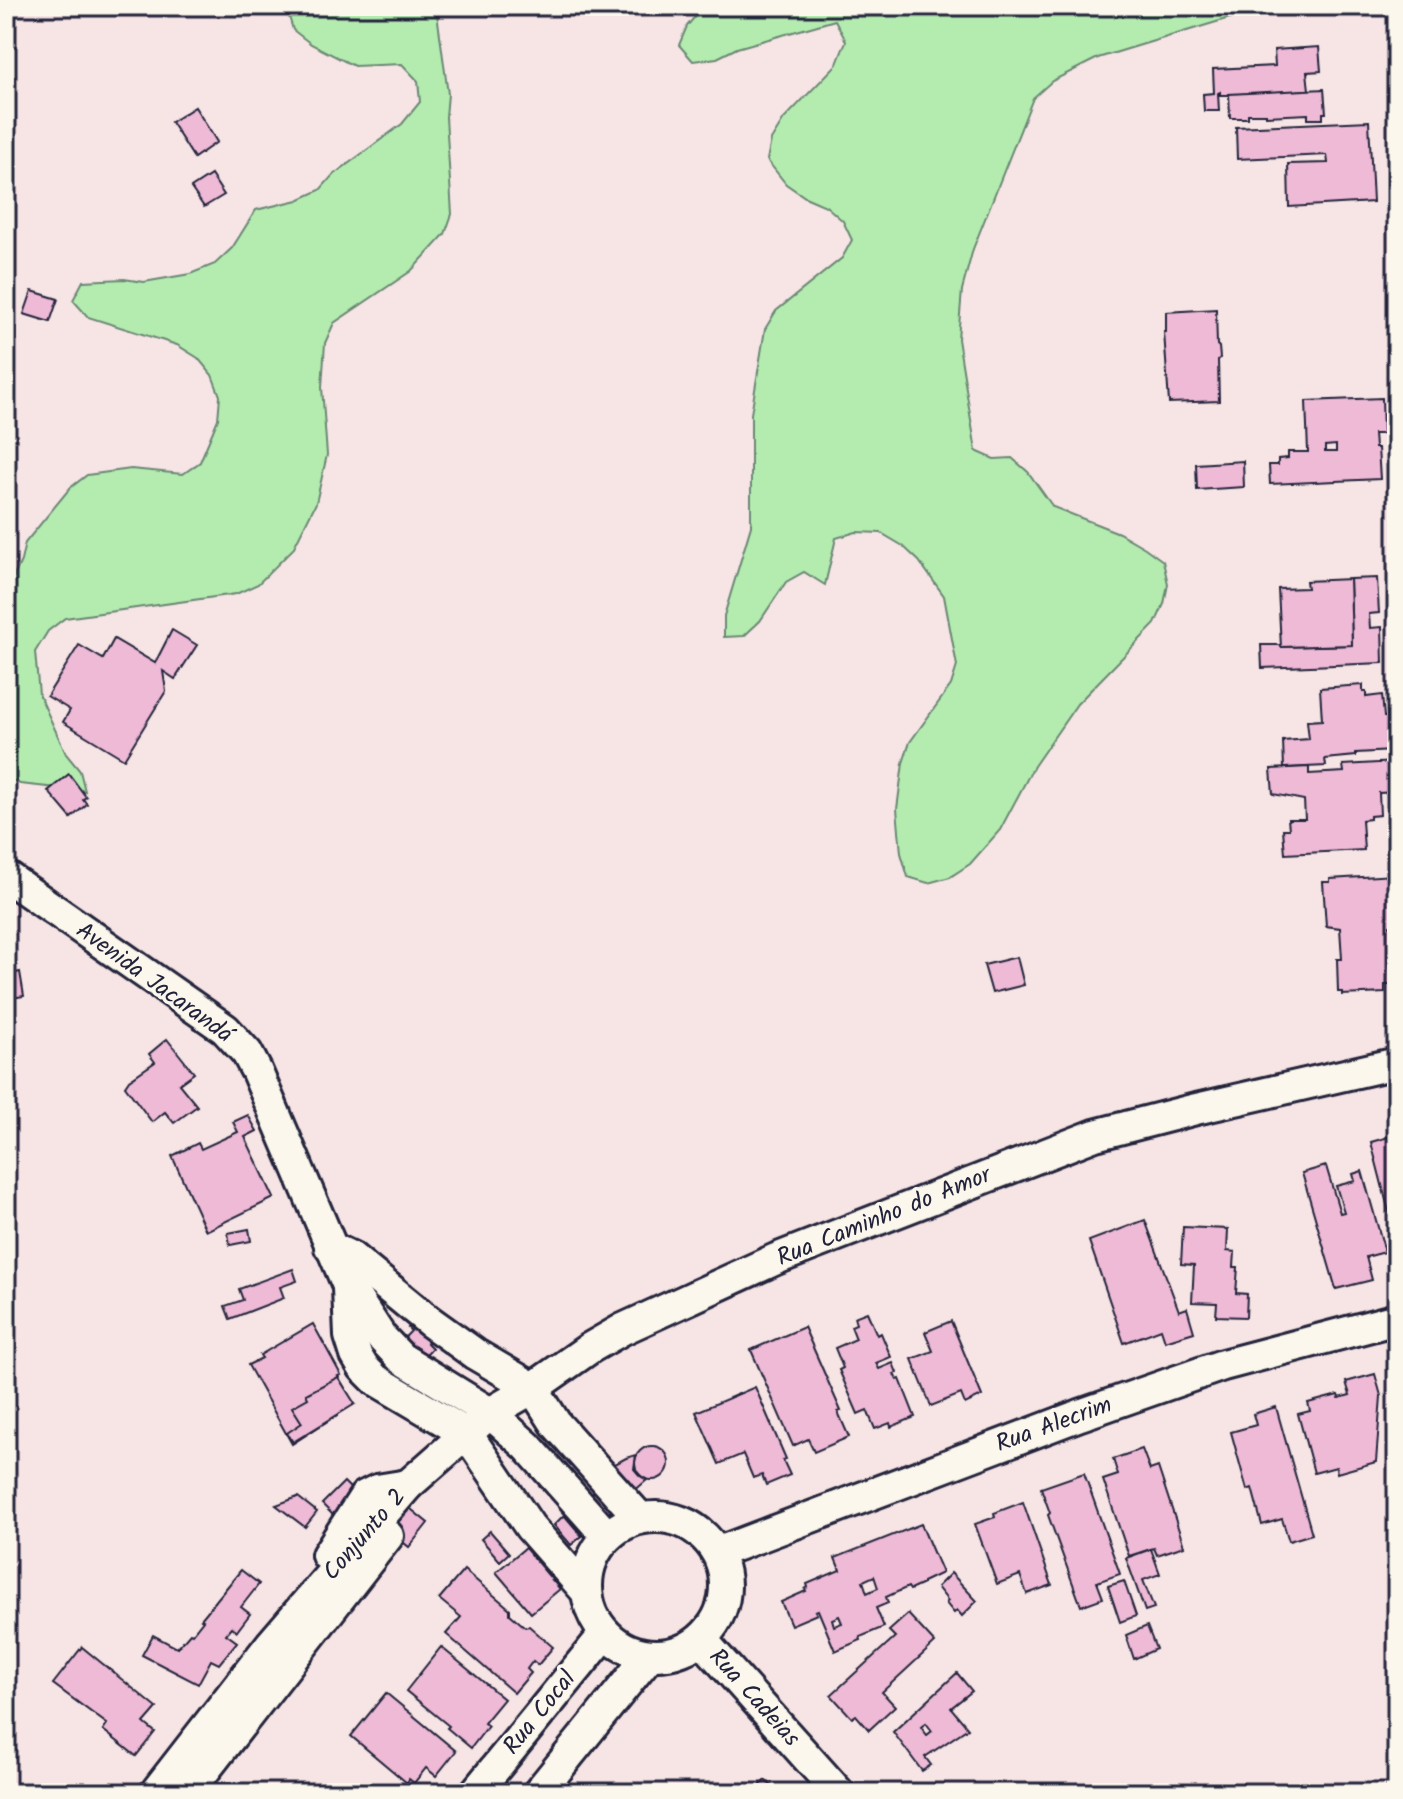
<svg xmlns="http://www.w3.org/2000/svg" width="1403" height="1799" font-family="Kalam,sans-serif">
<rect width="100%" height="100%" fill="#f7e5e5"/>
<filter id="ink" filterUnits="userSpaceOnUse"><feTurbulence type="fractalNoise" baseFrequency=".0125" numOctaves="2"/><feDisplacementMap in="SourceGraphic" scale="16" xChannelSelector="R" yChannelSelector="G"/><feConvolveMatrix kernelMatrix="1 2 1 2 8 2 1 2 1" color-interpolation-filters="sRGB"/></filter>
<g filter="url(#ink)">
<g fill="#b4ecaf" stroke="#6b8775" stroke-width="2">
<polygon points="286,6 436,6 448,94 446,117 452,214 445,234 411,271 334,323 325,343 322,387 327,455 316,503 293,549 258,584 236,594 65,618 48,631 35,652 39,694 66,754 80,771 85,791 20,784 6,777 6,594 21,561 25,543 70,488 87,475 131,469 183,474 200,462 218,419 220,396 212,375 198,358 177,345 88,317 73,300 83,281 124,279 144,282 190,274 215,264 232,248 256,210 298,200 320,190 333,175 402,124 420,102 418,81 402,64 354,66 311,44 293,30"/>
<polygon points="704,6 1269,6 1098,58 1052,81 1033,98 973,249 962,290 958,339 976,451 994,459 1012,458 1028,472 1053,507 1119,533 1145,548 1163,561 1168,584 1164,604 1155,624 1077,704 1034,766 1000,830 970,864 950,877 928,883 908,877 901,853 897,809 903,763 910,742 951,685 957,666 944,596 919,561 903,546 881,533 856,532 836,538 825,585 804,572 786,582 760,621 744,636 724,637 724,616 751,526 751,414 765,329 776,311 842,258 852,240 843,221 826,206 805,197 786,184 767,160 771,140 784,119 837,64 846,41 835,20 737,48 717,58 693,61 679,45 687,26"/>
</g>
<g fill="#eebad6" stroke="#22223b" stroke-width="2" fill-rule="evenodd">
<polygon points="1319,47 1321,71 1307,72 1309,90 1229,95 1220,95 1220,92 1218,93 1219,111 1204,111 1203,94 1214,93 1213,69 1275,66 1274,50"/>
<polygon points="1324,89 1326,113 1323,113 1323,119 1308,119 1308,114 1266,116 1266,114 1248,114 1248,118 1230,118 1229,94"/>
<polygon points="195,107 217,142 194,158 171,122"/>
<polygon points="1369,121 1373,202 1289,207 1288,164 1328,163 1327,155 1237,159 1236,127"/>
<polygon points="211,175 224,195 204,207 191,188"/>
<polygon points="32,291 58,299 50,322 24,314"/>
<polygon points="1216,309 1217,345 1219,347 1220,358 1218,360 1219,401 1169,403 1164,332 1166,332 1166,312"/>
<path d="M1382,398L1383,434H1374L1375,448H1378L1380,479L1270,484L1269,465H1278V459L1288,458V452H1308L1306,401ZM1336,445V452H1325V446Z"/>
<polygon points="1243,461 1244,487 1197,490 1196,464"/>
<polygon points="1377,578 1379,613 1369,614 1370,628 1382,627 1383,663 1262,668 1261,645 1281,645 1281,647 1352,645 1350,579"/>
<polygon points="1350,579 1352,645 1281,647 1278,589 1307,588 1306,581"/>
<polygon points="172,630 197,645 175,679 163,671 166,691 124,759 63,722 70,710 47,696 79,645 103,659 114,639 155,663"/>
<polygon points="1363,685 1363,692 1366,692 1366,697 1382,695 1384,717 1391,717 1393,751 1356,753 1356,756 1325,759 1326,766 1284,768 1283,741 1309,739 1307,721 1322,720 1320,688"/>
<polygon points="1395,762 1397,792 1379,793 1380,815 1370,816 1370,819 1362,820 1364,850 1285,854 1283,829 1289,829 1288,819 1305,819 1304,800 1273,794 1271,769 1309,767 1309,774 1344,772 1343,765"/>
<polygon points="69,774 86,797 83,799 87,804 71,818 48,791"/>
<polygon points="1394,875 1397,925 1390,925 1392,960 1389,960 1391,985 1385,985 1385,993 1342,995 1342,992 1338,992 1337,959 1342,959 1340,928 1326,926 1323,882 1330,882 1330,879"/>
<polygon points="1017,957 1024,985 992,993 984,965"/>
<polygon points="20,972 24,996 11,998 6,975"/>
<polygon points="167,1039 194,1073 179,1084 197,1106 174,1123 165,1112 152,1122 125,1086 129,1080 155,1062 149,1054"/>
<polygon points="248,1115 257,1131 245,1137 274,1198 206,1231 172,1156 198,1143 201,1149 238,1132 233,1122"/>
<polygon points="1392,1136 1395,1146 1397,1145 1397,1214 1390,1216 1371,1142"/>
<polygon points="1326,1166 1340,1213 1344,1212 1336,1186 1355,1181 1353,1174 1362,1171 1385,1252 1366,1257 1372,1280 1336,1289 1302,1173"/>
<polygon points="1145,1220 1179,1311 1187,1308 1194,1332 1165,1341 1161,1329 1124,1343 1089,1241"/>
<polygon points="1183,1227 1228,1229 1227,1251 1235,1252 1234,1267 1238,1267 1236,1293 1247,1294 1246,1317 1216,1316 1217,1303 1192,1302 1194,1265 1181,1264"/>
<polygon points="249,1229 251,1241 230,1245 228,1233"/>
<polygon points="293,1269 297,1281 280,1287 284,1298 230,1319 225,1306 243,1300 239,1289"/>
<polygon points="423,1312 440,1329 427,1343 432,1348 405,1376 386,1357 411,1331 408,1328"/>
<polygon points="867,1312 877,1335 881,1333 891,1357 876,1363 879,1369 893,1363 897,1373 894,1374 897,1380 900,1379 915,1417 891,1427 890,1423 875,1429 867,1410 858,1414 839,1370 843,1368 835,1348 856,1339 851,1326 856,1324 854,1317"/>
<polygon points="951,1321 982,1396 965,1404 961,1394 931,1406 912,1359 933,1351 925,1332"/>
<polygon points="313,1324 341,1375 338,1376 354,1404 292,1444 248,1365 262,1358 260,1355"/>
<polygon points="804,1327 841,1411 838,1412 849,1437 814,1452 808,1439 793,1446 751,1350"/>
<polygon points="1375,1374 1381,1396 1376,1462 1337,1473 1336,1467 1314,1473 1298,1414 1310,1411 1308,1403 1338,1395 1339,1398 1350,1395 1346,1382"/>
<polygon points="338,1377 355,1404 293,1442 287,1433 302,1423 292,1407 308,1398 306,1394"/>
<polygon points="755,1387 786,1459 783,1460 790,1475 766,1485 762,1475 753,1478 743,1454 719,1464 696,1412"/>
<polygon points="1276,1407 1312,1534 1289,1541 1282,1519 1262,1525 1252,1488 1247,1490 1231,1432 1256,1425 1253,1414"/>
<circle cx="652" cy="1463" r="17"/>
<polygon points="1142,1449 1150,1470 1158,1467 1184,1546 1157,1555 1154,1548 1129,1556 1103,1480 1118,1475 1113,1459"/>
<polygon points="636,1455 634,1469 640,1476 647,1480 582,1536 562,1512 565,1509 579,1504 592,1494 615,1464 626,1458"/>
<polygon points="1084,1473 1120,1574 1097,1582 1103,1598 1081,1606 1048,1515 1050,1513 1041,1488"/>
<polygon points="344,1482 359,1497 338,1520 322,1504"/>
<polygon points="390,1492 428,1523 409,1547 373,1518"/>
<polygon points="298,1497 317,1512 305,1527 276,1505"/>
<polygon points="1023,1502 1052,1585 1027,1594 1020,1575 997,1584 975,1524 995,1517 994,1513"/>
<polygon points="564,1515 582,1536 571,1545 554,1525"/>
<path d="M921,1524L942,1573L923,1582V1584L910,1590L908,1587L886,1597L888,1603L876,1608L884,1627L860,1637L861,1640L835,1651L818,1610L815,1611L817,1614L791,1625L781,1602L806,1591L805,1589L808,1587L807,1584L840,1570L835,1558ZM874,1576L878,1588L867,1593L863,1581ZM839,1616L842,1623L834,1626L832,1619Z"/>
<polygon points="490,1531 509,1553 500,1561 481,1539"/>
<polygon points="525,1548 560,1589 531,1613 496,1572"/>
<polygon points="1151,1549 1160,1574 1143,1580 1154,1608 1145,1611 1126,1558"/>
<polygon points="241,1570 259,1584 241,1607 250,1614 237,1631 232,1627 226,1634 237,1642 219,1664 211,1660 198,1684 142,1655 153,1635 177,1648 190,1633 192,1634 203,1620 201,1619"/>
<polygon points="464,1570 510,1609 510,1614 525,1627 529,1626 553,1647 538,1665 533,1661 527,1669 531,1673 514,1693 446,1634 461,1617 439,1599"/>
<polygon points="951,1573 977,1601 962,1616 957,1610 954,1613 946,1603 948,1601 937,1587"/>
<polygon points="1124,1581 1136,1616 1120,1622 1108,1586"/>
<polygon points="908,1614 935,1643 882,1692 895,1706 869,1730 856,1715 852,1718 831,1695 895,1637 889,1631"/>
<polygon points="1147,1626 1156,1649 1134,1659 1126,1635"/>
<polygon points="82,1647 157,1708 144,1723 155,1732 136,1756 103,1730 107,1724 53,1684"/>
<polygon points="441,1647 504,1699 484,1723 488,1726 471,1748 447,1728 449,1726 406,1691"/>
<path d="M957,1673L972,1691L951,1708L968,1728L925,1757L931,1765L922,1771L893,1732ZM926,1723L932,1731L927,1735L921,1727Z"/>
<polygon points="386,1693 456,1751 436,1776 426,1768 414,1783 409,1779 407,1783 351,1736"/>
<polygon points="765,1780 767,1782 781,1793 754,1793"/>
<rect x="1387" y="1784" width="10" height="9"/>
</g>
<g fill="none" stroke-linecap="round" stroke-linejoin="round">
<defs>
<g id="minor">
<polyline points="6,876 225,1029 247,1053 257,1072 348,1286 381,1337 401,1358 490,1413 527,1446 607,1536"/>
<polyline points="330,1247 351,1257 429,1321 475,1354 533,1388 556,1424 639,1517"/>
<polyline points="348,1288 350,1336 356,1355 363,1367 376,1380 467,1434 530,1527 586,1591"/>
<circle cx="656" cy="1586" r="69"/>
<polyline points="719,1552 1080,1415 1223,1365 1397,1319"/>
<polyline points="327,1555 365,1496 377,1490 408,1485"/>
<polyline points="702,1640 839,1793"/>
<polyline points="155,1793 271,1644 408,1485 490,1413 533,1388 590,1348 623,1329 776,1259 1095,1135 1196,1109 1397,1063"/>
<polyline points="187,1793 388,1536"/>
<polyline points="475,1793 605,1634"/>
<polyline points="538,1793 649,1656"/>
</g>
</defs>
<use href="#minor" stroke="#22223b" stroke-width="36"/>
<use href="#minor" stroke="#fbf7ec" stroke-width="30"/>
</g>
</g>
<g text-anchor="middle" dominant-baseline="central" stroke-width="7" stroke-linejoin="round" paint-order="stroke">
<g font-size="24" fill="#22223b" stroke="#fbf7ec">
<text transform="translate(154 983) rotate(36)">Avenida Jacarandá</text>
<text transform="translate(884 1217) rotate(-22)">Rua Caminho do Amor</text>
<text transform="translate(1054 1425) rotate(-20)">Rua Alecrim</text>
<text transform="translate(365 1535) rotate(-49)">Conjunto 2</text>
<text transform="translate(754 1698) rotate(48)">Rua Cadeias</text>
<text transform="translate(540 1713) rotate(-51)">Rua Cocal</text>
</g>
</g>
<rect width="1403" height="1799" fill="none" stroke="#fbf7ec" stroke-width="32"/>
<rect x="16" y="16" width="1371" height="1767" fill="none" stroke="#22223b" stroke-width="3" filter="url(#ink)"/>
</svg>
